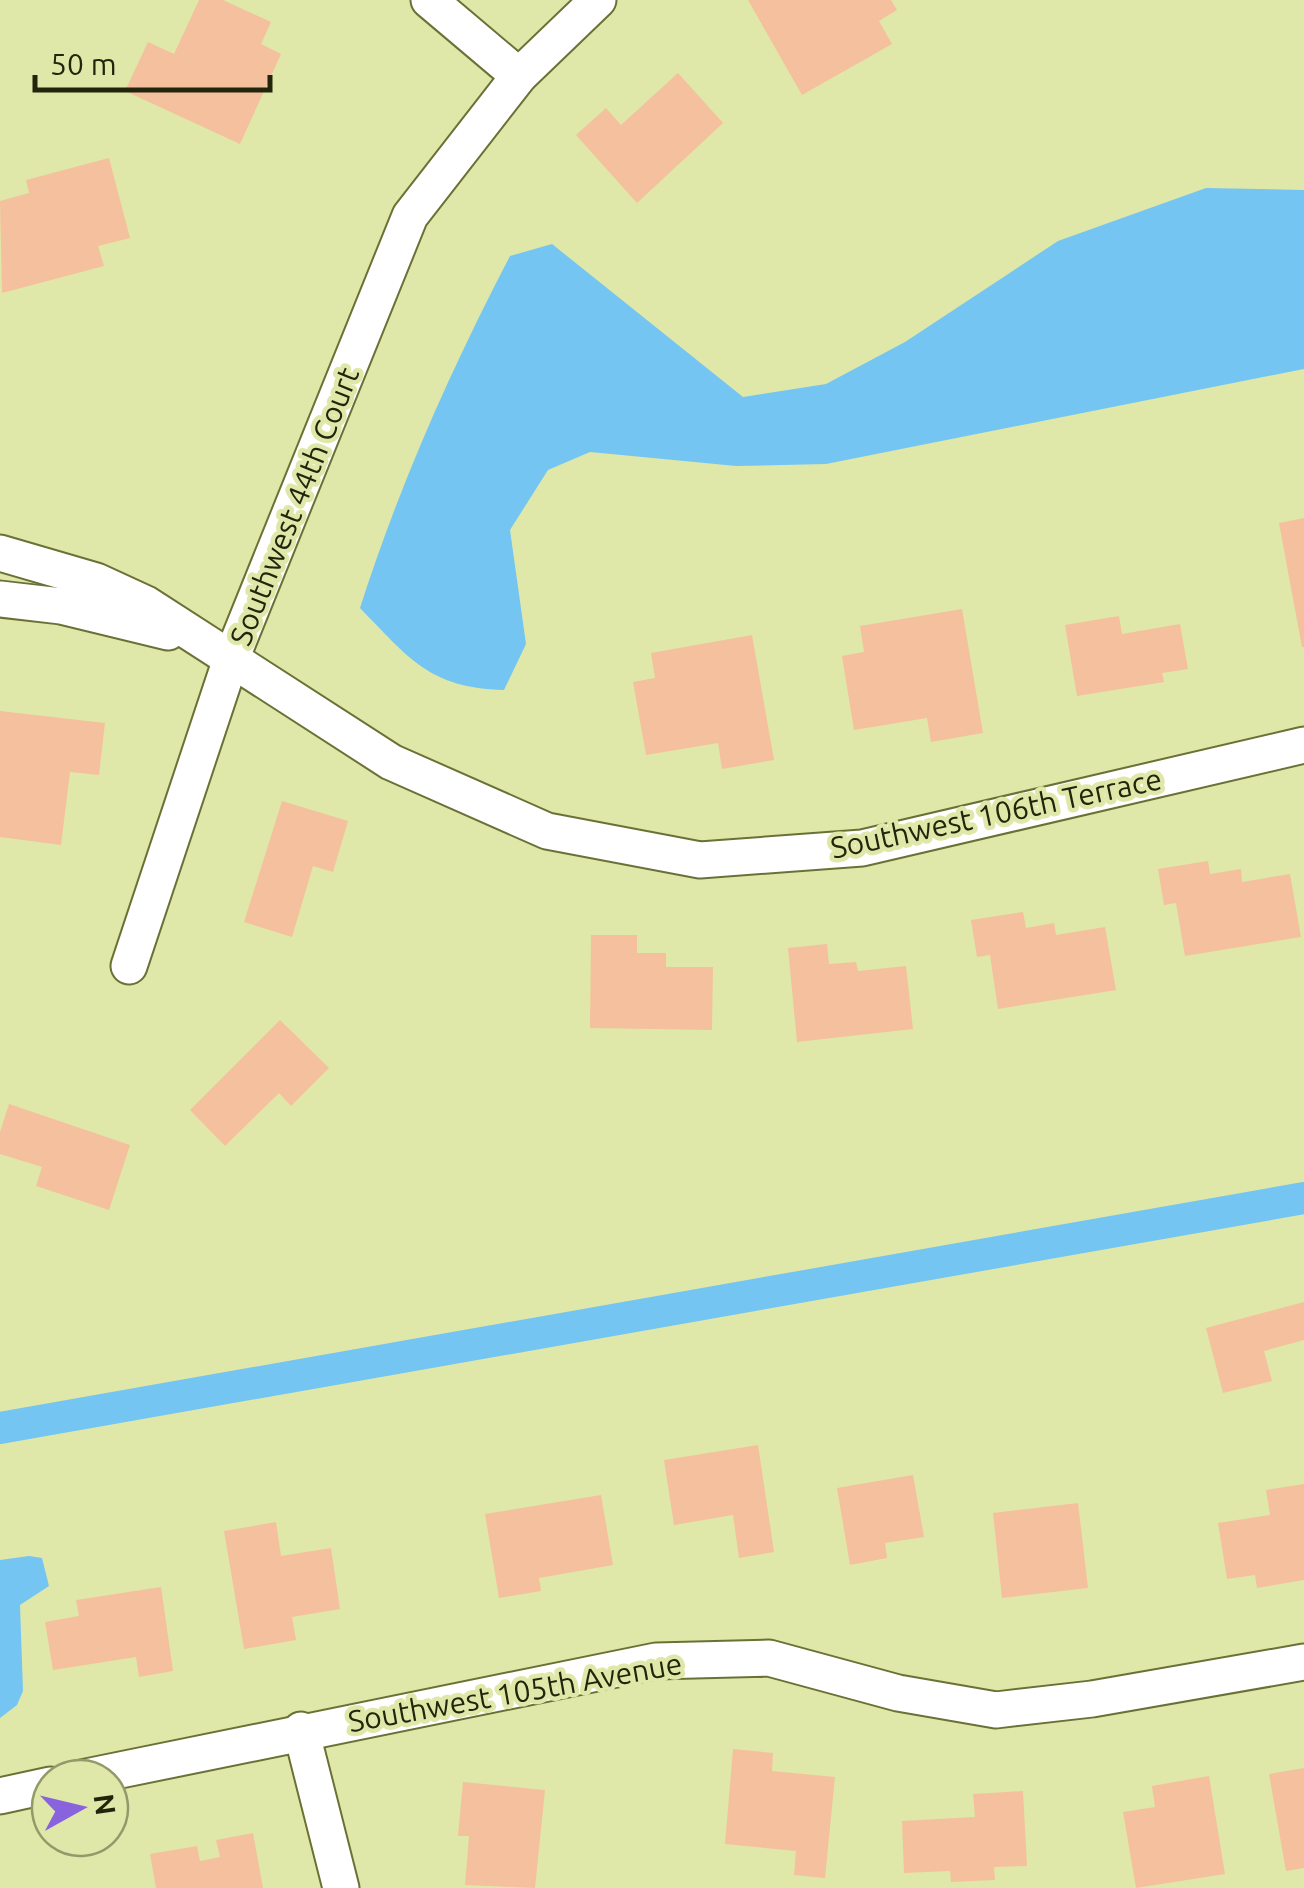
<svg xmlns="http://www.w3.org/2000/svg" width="1304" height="1888" font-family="Ubuntu,sans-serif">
<rect width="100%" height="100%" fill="#dfe8a8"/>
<g fill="#75c5f2">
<path d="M1206,188L1304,190V369L826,464L736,466L590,452L548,470L510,530L526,644L504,690C429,688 409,658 360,608C399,486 451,369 510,256L552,244L743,397L826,384L905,342L1058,241Z"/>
<polygon points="29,1556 42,1558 49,1586 20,1605 23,1691 17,1705 0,1718 0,1560"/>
</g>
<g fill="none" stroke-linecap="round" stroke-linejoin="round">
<polyline stroke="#75c5f2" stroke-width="32" points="0,1428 1304,1198"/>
</g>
<g fill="#f5c09d">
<polygon points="199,0 223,0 271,22 261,44 281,54 240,144 125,91 148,42 174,54"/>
<polygon points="748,0 891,0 897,10 879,21 892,44 802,95"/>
<polygon points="678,73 723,123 637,203 576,135 606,108 621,125"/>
<polygon points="109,158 130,238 98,246 104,266 2,293 0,201 29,193 26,180"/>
<polygon points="1304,518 1304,647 1302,647 1279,523"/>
<polygon points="962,609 983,733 931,742 927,718 854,730 842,656 864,652 860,626"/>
<polygon points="1119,616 1122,634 1180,624 1188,669 1162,673 1164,682 1077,696 1065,625"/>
<polygon points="752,635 774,760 722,769 718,743 646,755 633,682 655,678 651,653"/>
<polygon points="0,711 105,723 99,775 70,772 61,845 0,837"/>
<polygon points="282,801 348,821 333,872 313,866 292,937 244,922"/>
<polygon points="1208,861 1210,874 1241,869 1242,882 1290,874 1301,937 1185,956 1176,903 1164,905 1158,869"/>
<polygon points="1023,912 1026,928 1054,923 1056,935 1105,927 1116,990 998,1009 990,955 977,957 971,920"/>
<polygon points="591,935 637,935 637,953 666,953 666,967 713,967 712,1030 590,1028"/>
<polygon points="827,944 829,964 856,962 858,971 906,966 913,1029 797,1042 788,948"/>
<polygon points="280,1020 329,1068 291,1106 279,1093 225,1146 190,1110"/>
<polygon points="9,1104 130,1145 109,1210 36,1186 42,1167 0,1154 0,1132"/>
<polygon points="1304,1302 1304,1340 1264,1351 1272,1381 1223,1393 1206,1328"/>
<polygon points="758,1445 774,1552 739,1558 733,1515 674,1525 664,1460"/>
<polygon points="913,1475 924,1537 885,1543 887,1558 850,1565 837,1488"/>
<polygon points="1304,1484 1304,1580 1257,1588 1255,1575 1227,1579 1218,1523 1270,1515 1266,1490"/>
<polygon points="601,1495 613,1565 539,1578 541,1591 499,1598 485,1514"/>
<polygon points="1078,1503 1088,1588 1002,1598 993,1513"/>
<polygon points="276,1522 281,1556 331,1548 340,1609 292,1617 296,1640 244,1649 224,1531"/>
<polygon points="161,1587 173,1671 139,1677 136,1657 53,1670 45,1622 79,1616 76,1600"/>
<polygon points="733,1749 773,1753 772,1771 835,1777 825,1878 794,1875 796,1851 725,1844"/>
<polygon points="1304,1768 1304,1868 1286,1871 1269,1774"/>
<polygon points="1209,1776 1225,1874 1136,1888 1123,1812 1155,1807 1152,1786"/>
<polygon points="463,1782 545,1790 535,1888 465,1885 469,1836 458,1836"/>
<polygon points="1023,1791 1027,1866 994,1867 995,1880 951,1882 950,1871 904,1873 902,1821 975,1817 973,1794"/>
<polygon points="253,1833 263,1888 156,1888 150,1854 197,1846 200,1861 220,1857 216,1840"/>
</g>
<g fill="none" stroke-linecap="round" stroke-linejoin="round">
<defs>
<g id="street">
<polyline points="429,0 519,76"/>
<polyline points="0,553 96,581 146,604 391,762 547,831 700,860 862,848 1304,745"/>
<polyline points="0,599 61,606 168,632"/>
<polyline points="129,966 231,659 410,216 519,76 598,0"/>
<polyline points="301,1730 341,1888"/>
<polyline points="81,1778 656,1661 769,1658 898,1693 996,1710 1092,1699 1304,1662"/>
<polyline points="0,1796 50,1785"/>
</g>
</defs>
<use href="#street" stroke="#6b7136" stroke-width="39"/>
<use href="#street" stroke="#fff" stroke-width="35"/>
</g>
<g text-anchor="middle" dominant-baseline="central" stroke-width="9" stroke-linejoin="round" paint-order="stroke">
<g font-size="30" fill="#22250c" stroke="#dfe8a8">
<text transform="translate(294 506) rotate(-68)">Southwest 44th Court</text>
<text transform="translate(996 813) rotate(-12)">Southwest 106th Terrace</text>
<text transform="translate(515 1692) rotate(-10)">Southwest 105th Avenue</text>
</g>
</g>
<g transform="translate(80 1808) rotate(82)"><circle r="48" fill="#dfe8a8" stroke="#939a6a" stroke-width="2.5"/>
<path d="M0-8L18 38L0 25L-18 38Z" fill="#8963de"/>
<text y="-15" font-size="28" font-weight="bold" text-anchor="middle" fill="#22250c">N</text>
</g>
<path d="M35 75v15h235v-15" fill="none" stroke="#22250c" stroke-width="5"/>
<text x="50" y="75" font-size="30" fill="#22250c" stroke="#dfe8a8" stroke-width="8" paint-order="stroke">50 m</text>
</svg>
